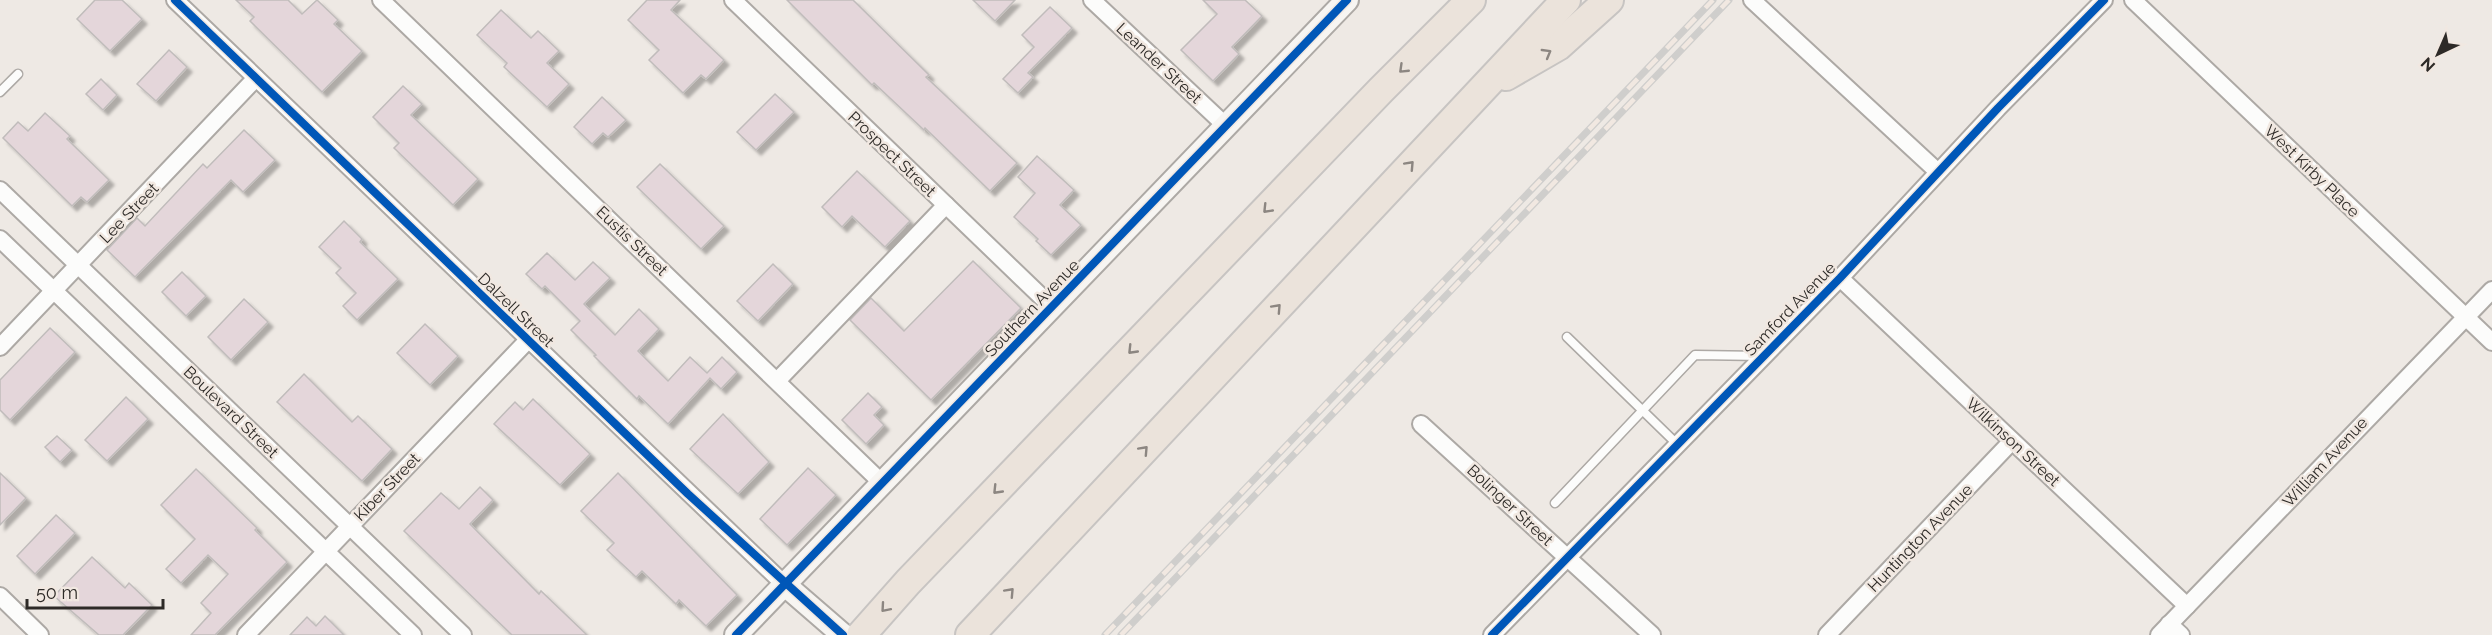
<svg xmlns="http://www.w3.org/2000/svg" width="2492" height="635" font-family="Raleway,sans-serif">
<defs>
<filter id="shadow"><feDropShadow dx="5" dy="5" stdDeviation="1.5" flood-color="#0004"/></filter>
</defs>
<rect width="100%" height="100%" fill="#eee9e4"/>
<g fill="#e4d6da" stroke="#c0bcbb" stroke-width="1.5" filter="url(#shadow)">
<polygon points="95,0 122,0 142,19 110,51 77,19"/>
<polygon points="236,0 288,0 302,14 317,0 338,20 334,24 362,51 322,92 250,21 254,17"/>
<polygon points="647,0 680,0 671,10 724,60 706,79 701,75 683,93 649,60 659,50 628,20"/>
<polygon points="787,0 853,0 929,75 926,77 1017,163 990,191 925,128 924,130 874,83 872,85"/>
<polygon points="973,0 1015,0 995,21"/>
<polygon points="1203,0 1245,0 1262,16 1232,47 1239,54 1213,81 1181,50 1217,14"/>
<polygon points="1050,7 1072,28 1028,73 1033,77 1018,93 1003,79 1034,47 1022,35"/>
<polygon points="501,10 531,38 538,31 559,51 547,63 569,84 547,107 504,67 507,63 477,35"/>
<polygon points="169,50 187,67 156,101 137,84"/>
<polygon points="101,79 117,95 103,110 86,94"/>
<polygon points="403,86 422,104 411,115 478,179 453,205 394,148 399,143 373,117"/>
<polygon points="775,94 794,112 756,150 737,132"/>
<polygon points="602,97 626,120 608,137 603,133 592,144 574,127"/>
<polygon points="45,113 70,136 67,139 109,180 87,202 81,197 72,206 3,138 18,122 28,131"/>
<polygon points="244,130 275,160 243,192 231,180 135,277 107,250 137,218 145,226 203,164 207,168"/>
<polygon points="1037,156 1074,190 1060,205 1081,225 1051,255 1036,241 1038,239 1014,217 1035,193 1018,177"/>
<polygon points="660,164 724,226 701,249 637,187"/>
<polygon points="857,171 910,221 885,247 852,216 842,227 822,207"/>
<polygon points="344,221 362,239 360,242 398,279 357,320 343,306 356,293 336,273 341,268 319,247"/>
<polygon points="547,253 575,280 593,262 610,278 584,304 615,335 639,309 659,329 638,351 668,381 690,357 707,373 722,357 737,372 721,389 710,378 668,424 639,396 637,399 594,356 596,355 571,330 580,321 545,286 542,289 526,274"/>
<polygon points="973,261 1021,308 931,400 850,320 871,298 904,331"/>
<polygon points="773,264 793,284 758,321 737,301"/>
<polygon points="182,272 206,296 186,316 162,292"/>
<polygon points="244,299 268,322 231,360 208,337"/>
<polygon points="425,324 458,356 430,385 397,353"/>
<polygon points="50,328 75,352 10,420 0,410 0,380"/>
<polygon points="304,374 352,422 358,416 392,449 362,481 277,402"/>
<polygon points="868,393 882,407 874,415 884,425 866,444 842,420"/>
<polygon points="126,397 148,419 107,461 85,440"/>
<polygon points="533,399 590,454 560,485 494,424 515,402 523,410"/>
<polygon points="723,414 769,462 738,494 690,449"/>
<polygon points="57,436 72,450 60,462 45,447"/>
<polygon points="808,468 836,495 787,545 760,519"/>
<polygon points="196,469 257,528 255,530 287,562 215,635 191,635 211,613 201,603 228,574 208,555 181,583 166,569 195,539 161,505"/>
<polygon points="0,473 26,498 0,525"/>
<polygon points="618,473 737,595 706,626 679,600 676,604 642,571 636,577 607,550 614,543 581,511"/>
<polygon points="480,487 493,500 470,524 539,594 541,591 587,635 512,635 404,531 441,493 459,509"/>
<polygon points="56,515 75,533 35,574 17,556"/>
<polygon points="92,557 125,588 129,583 152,605 123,635 99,635 54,596"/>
<polygon points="325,616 344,635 290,635 307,617 316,626"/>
</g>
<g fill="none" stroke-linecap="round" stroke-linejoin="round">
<defs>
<g id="lane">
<polyline points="0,92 18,74"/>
<polyline points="1567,337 1677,444"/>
<polyline points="1555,503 1695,355 1763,356"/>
</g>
<g id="street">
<polyline points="175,0 784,584"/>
<polyline points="381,0 882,483"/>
<polyline points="733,0 1052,307"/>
<polyline points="1092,0 1226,126"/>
<polyline points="1752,0 1938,172"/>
<polyline points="2133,0 2492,342"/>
<polyline points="0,190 463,635"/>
<polyline points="0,239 413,635"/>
<polyline points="1840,278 2187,606"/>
<polyline points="0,347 256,78"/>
<polyline points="777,381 946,205"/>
<polyline points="1421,424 1652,635"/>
<polyline points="0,596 40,635"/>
<polyline points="2169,624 2181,635"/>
<polyline points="246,635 528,340"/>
<polyline points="1492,635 1840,278 1998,108 2104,0"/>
<polyline points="1827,635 2012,441"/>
<polyline points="2159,635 2492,290"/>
</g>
<g id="secondary">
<polyline points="784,584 843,635"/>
<polyline points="736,635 1347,0"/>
</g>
<g id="highway">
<polyline points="1506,76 1558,46 1609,0"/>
<polyline points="861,635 908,582 1381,90 1471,0"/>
<polyline points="970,635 1566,0"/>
</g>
</defs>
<use href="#lane" stroke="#ada9a5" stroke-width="11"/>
<use href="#street" stroke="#ada9a5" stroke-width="20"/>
<use href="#secondary" stroke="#ada9a5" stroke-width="26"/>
<use href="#highway" stroke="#c7c4c2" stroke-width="32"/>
<use href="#lane" stroke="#fcfcfb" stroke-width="8"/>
<use href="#street" stroke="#fcfcfb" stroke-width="16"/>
<use href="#secondary" stroke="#f7f5f2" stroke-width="22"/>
<use href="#highway" stroke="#ebe3db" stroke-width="28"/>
<defs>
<g id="rail">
<polyline points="1105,635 1713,0"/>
<polyline points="1121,635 1729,0"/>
</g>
</defs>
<use href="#rail" stroke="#cfcecc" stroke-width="7"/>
<use href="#rail" stroke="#f1e8e1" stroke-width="4.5" stroke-dasharray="14" stroke-linecap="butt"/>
<defs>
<g id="cycleway">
<polyline points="175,0 688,494 843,635"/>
<polyline points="736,635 1347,0"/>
<polyline points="1492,635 1840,278 1998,108 2104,0"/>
</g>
</defs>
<use href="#cycleway" stroke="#f1e8e1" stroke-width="11"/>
<use href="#cycleway" stroke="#0057b8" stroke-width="8"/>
</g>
<defs><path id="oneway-chevron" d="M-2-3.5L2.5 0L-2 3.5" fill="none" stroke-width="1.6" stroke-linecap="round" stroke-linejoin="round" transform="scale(1.5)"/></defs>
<g stroke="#8c8681">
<use href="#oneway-chevron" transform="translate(1547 53) rotate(-30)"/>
<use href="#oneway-chevron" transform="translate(1403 69) rotate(136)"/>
<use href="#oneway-chevron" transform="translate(1410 165) rotate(-47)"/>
<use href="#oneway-chevron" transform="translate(1267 209) rotate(134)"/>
<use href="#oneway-chevron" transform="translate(1277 308) rotate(-47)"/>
<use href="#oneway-chevron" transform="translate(1132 350) rotate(134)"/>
<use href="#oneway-chevron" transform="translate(1144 450) rotate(-47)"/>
<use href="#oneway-chevron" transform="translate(997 490) rotate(134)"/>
<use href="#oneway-chevron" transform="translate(1010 592) rotate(-47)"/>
<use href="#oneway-chevron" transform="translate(885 608) rotate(131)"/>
</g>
<g text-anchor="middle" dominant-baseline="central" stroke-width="5" stroke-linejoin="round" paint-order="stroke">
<g font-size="16" fill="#2d2a27" stroke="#f1e8e1">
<text transform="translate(1159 63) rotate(43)">Leander Street</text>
<text transform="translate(892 154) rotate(44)">Prospect Street</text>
<text transform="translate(2312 171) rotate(44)">West Kirby Place</text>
<text transform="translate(129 213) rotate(-46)">Lee Street</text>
<text transform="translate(632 241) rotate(44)">Eustis Street</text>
<text transform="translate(1032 308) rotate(-46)">Southern Avenue</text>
<text transform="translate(1790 309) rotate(-46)">Samford Avenue</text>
<text transform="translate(516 310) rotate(44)">Dalzell Street</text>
<text transform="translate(231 412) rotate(44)">Boulevard Street</text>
<text transform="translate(2013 442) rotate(43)">Wilkinson Street</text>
<text transform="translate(2325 462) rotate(-47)">William Avenue</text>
<text transform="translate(387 487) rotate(-46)">Kiber Street</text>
<text transform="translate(1510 505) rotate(43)">Bolinger Street</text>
<text transform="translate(1920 538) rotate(-46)">Huntington Avenue</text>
</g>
</g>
<g transform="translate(2438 54) rotate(224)" stroke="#f1e8e1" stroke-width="4.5" paint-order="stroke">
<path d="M0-4.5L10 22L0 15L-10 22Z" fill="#2d2a27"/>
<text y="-9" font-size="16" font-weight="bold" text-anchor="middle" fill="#2d2a27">N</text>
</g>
<path d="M27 599v9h136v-9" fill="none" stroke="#2d2a27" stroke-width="3"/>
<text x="36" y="599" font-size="18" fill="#2d2a27" stroke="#f1e8e1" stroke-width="4.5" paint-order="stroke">50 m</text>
</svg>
